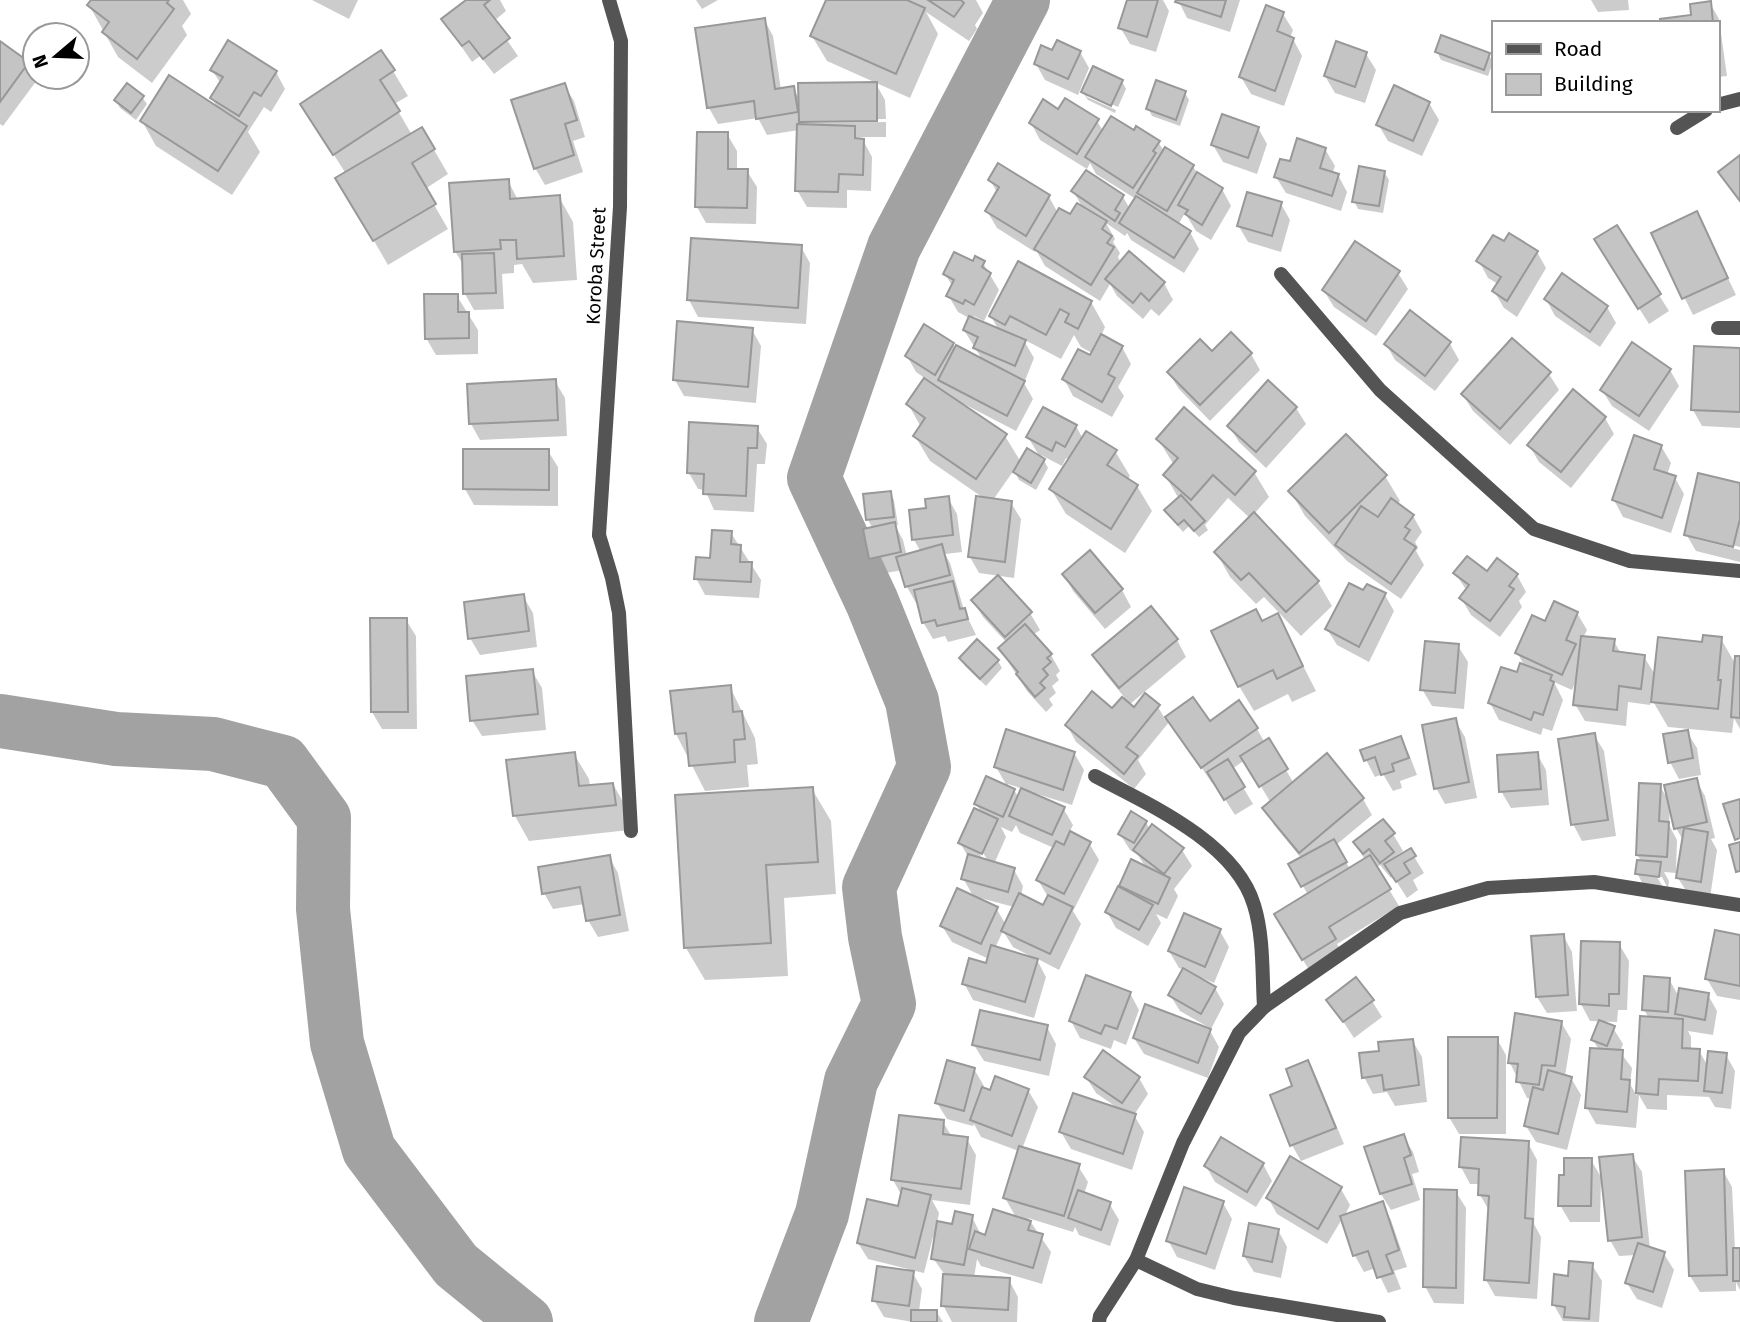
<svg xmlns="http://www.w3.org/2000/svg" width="1740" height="1322" font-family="'Fira Sans',sans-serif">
<rect width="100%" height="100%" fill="#fff"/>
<g fill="#0003" fill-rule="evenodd">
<polygon points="93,0 183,0 191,14 182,26 187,35 152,83 118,57 89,5"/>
<polygon points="312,0 358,0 349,19"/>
<polygon points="468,0 500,0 506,11 494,21 518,56 494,74 480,56 472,62 443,20"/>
<polygon points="696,0 718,0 702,9"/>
<polygon points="828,0 976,0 983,13 975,25 977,29 969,41 926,12 938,34 910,98 827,61 812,36"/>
<polygon points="1129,0 1163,0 1169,11 1156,52 1130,44 1120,27"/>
<polygon points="1178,0 1240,0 1230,32 1187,18"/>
<polygon points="1591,0 1628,0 1629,10 1598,12"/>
<polygon points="1710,3 1719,19 1727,76 1717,77 1717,23 1662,23 1693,17"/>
<polygon points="1283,14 1293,30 1290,38 1293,39 1302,56 1284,106 1251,94 1241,77"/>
<polygon points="764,19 773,36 781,90 793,88 800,100 876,84 885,100 886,119 807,120 807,123 886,122 886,137 855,137 855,140 863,140 872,157 871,191 847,190 847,208 807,207 797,190 799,130 767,135 758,118 718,124 709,108"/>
<polygon points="0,43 27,63 37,80 3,126 0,124"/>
<polygon points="1053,52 1080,52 1089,68 1078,95 1045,80 1036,64"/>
<polygon points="1437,52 1488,54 1493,62 1488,76 1441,60"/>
<polygon points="1366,54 1376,70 1365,103 1335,93 1325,76"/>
<polygon points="212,70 276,72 285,89 271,112 264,107 248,132 260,152 232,195 156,146 142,121 218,109 212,98 221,84"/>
<polygon points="393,71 408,96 394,104 412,135 422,129 448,174 425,189 448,229 388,265 338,179 346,174 302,104"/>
<polygon points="1122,81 1126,89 1118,107 1087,93 1087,97 1116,110 1115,113 1088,100 1083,92"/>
<polygon points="564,85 574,101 585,137 573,141 583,172 545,185 535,168"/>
<polygon points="1185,93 1189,100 1180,126 1152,116 1148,108"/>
<polygon points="142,97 147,104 136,120 120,108 116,100"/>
<polygon points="1429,103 1439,120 1422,156 1388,141 1378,124"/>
<polygon points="1059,111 1097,121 1103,131 1134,133 1158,142 1164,151 1193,166 1198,175 1222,189 1231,206 1211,240 1196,231 1185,213 1178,225 1190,232 1199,249 1184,273 1131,240 1127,233 1125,236 1106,223 1115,239 1113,242 1120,253 1118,257 1121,263 1164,283 1173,300 1159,316 1151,309 1143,319 1117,296 1110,284 1100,301 1045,266 1036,250 1035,252 997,228 987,211 998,194 990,180 1049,197 1058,213 1070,216 1083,208 1073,191 1123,197 1130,209 1136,199 1096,174 1090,163 1087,169 1040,140 1031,123"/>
<polygon points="1258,128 1267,144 1257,174 1223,162 1213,145"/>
<polygon points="727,134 737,151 737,170 747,171 757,187 756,224 706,223 697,207"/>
<polygon points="1325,149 1335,166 1332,174 1338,175 1347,192 1341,211 1286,193 1276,177"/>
<polygon points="1384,172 1389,180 1383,213 1358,209 1354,201"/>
<polygon points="508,181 518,200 559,197 573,222 577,280 533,283 522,264 514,265 514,273 502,274 504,309 474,310 465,294 464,266 455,251"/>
<polygon points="1281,204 1290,220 1281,252 1248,242 1238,225"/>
<polygon points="1697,213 1736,295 1693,315 1653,234"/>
<polygon points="1616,227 1669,311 1649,324 1606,256"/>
<polygon points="801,247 810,263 806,324 698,317 689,300"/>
<polygon points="1537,252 1546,268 1517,317 1504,308 1494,291 1498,284 1488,278 1479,261"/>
<polygon points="983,263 999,290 984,321 974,316 972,319 999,331 991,316 1091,302 1105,327 1101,336 1122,347 1131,364 1118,387 1124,396 1112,417 1073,396 1064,379 1092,353 1081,347 1074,335 1061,359 1023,339 1034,358 1024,383 1033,399 1016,431 962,403 961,405 1005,436 1021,462 1041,459 1028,437 1076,426 1083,439 1115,451 1130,476 1127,480 1137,486 1152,511 1125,553 1066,514 1051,489 1070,460 1066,458 1062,466 1041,455 1048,468 1036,490 1019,480 1014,470 993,500 1011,503 1021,519 1014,578 979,573 970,557 985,499 930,461 915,436 921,427 908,404 926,379 916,372 907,356 953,344 956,349 983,361 964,330 969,318 958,312 948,295 953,287 945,274"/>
<polygon points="1398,273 1408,289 1376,336 1334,307 1324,291"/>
<polygon points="457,296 478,330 478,354 436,355 426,338"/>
<polygon points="1546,299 1607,307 1616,323 1600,347 1555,316"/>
<polygon points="752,330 761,346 756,403 684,396 675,380"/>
<polygon points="1386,344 1450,344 1459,360 1435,391 1395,360"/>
<polygon points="1740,350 1740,428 1702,426 1693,410"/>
<polygon points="1212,353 1251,354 1260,370 1210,421 1179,389 1169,373"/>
<polygon points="1670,370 1679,386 1649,431 1612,406 1602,390"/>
<polygon points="1549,374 1559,390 1510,445 1473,411 1463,395"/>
<polygon points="555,381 565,398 567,436 480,440 471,424"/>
<polygon points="1296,408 1306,424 1266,468 1239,442 1229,426"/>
<polygon points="1605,418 1614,434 1571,488 1539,462 1529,445"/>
<polygon points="757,428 767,444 765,464 757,464 754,512 714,510 705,490 698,489 689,473"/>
<polygon points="1158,439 1254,472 1269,497 1254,514 1318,582 1332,606 1301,636 1264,597 1256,604 1230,577 1216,552 1251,519 1228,498 1205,525 1208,530 1199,537 1189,526 1183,532 1171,518 1167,510 1179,499 1165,475 1174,465"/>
<polygon points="1661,446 1671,463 1667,475 1675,478 1684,494 1671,533 1623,517 1614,500"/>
<polygon points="548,451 558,467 558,506 474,505 465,489"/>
<polygon points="1385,476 1400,501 1397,504 1413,516 1422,532 1415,542 1418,548 1416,551 1424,565 1401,599 1347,561 1305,516 1291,492"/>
<polygon points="1740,485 1740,547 1696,536 1696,539 1740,550 1740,562 1696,551 1686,534"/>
<polygon points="890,493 894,500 898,525 895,525 903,540 907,556 921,552 914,540 911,512 928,510 948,498 957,514 962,552 945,554 950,563 964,610 976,635 948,642 945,636 933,639 923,622 919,602 916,603 907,587 902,570 881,574 871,558 873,529 868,520 865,496"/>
<polygon points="731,533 761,580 759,598 705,595 696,578"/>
<polygon points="1090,552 1122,590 1131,607 1105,629 1073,591 1064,574"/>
<polygon points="1455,573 1517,575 1526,592 1519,601 1522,607 1500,637 1471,615 1461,598 1467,591"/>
<polygon points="1364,593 1385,595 1394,611 1369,662 1337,645 1327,629"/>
<polygon points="523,596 533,613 537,647 480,655 470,638"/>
<polygon points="973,600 1030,613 1040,630 1033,635 1051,655 1060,671 1056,675 1059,680 1052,686 1056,693 1049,699 1053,705 1046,712 1027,691 1000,649 1007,643 983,617"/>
<polygon points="1577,613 1587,630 1583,638 1614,641 1621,654 1644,657 1656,676 1704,644 1721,639 1736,665 1740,658 1740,729 1734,718 1732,733 1668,727 1651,698 1650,705 1628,702 1626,726 1585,721 1575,704 1577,678 1572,690 1554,682 1563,700 1552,731 1543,728 1541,735 1499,720 1490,703 1525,667 1517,652 1546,623"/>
<polygon points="1277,615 1316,691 1292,702 1288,694 1254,711 1239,686 1262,623"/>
<polygon points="406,620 416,636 417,729 382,729 372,712"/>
<polygon points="1177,640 1186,657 1129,705 1134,709 1158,707 1165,719 1193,699 1209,723 1257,729 1265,743 1269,740 1294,784 1363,799 1372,815 1336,845 1350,869 1365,860 1356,843 1393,834 1403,851 1396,856 1398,858 1410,850 1424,873 1413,880 1418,890 1407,898 1393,876 1391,878 1380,865 1376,868 1399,906 1337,944 1344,956 1312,975 1276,915 1308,895 1291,865 1302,859 1274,825 1264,809 1271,803 1245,760 1232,769 1253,804 1235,815 1214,782 1212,783 1170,721 1138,760 1146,774 1134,789 1076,742 1067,725 1113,711 1124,697 1104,672 1094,655"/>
<polygon points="1458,646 1468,662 1464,709 1432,706 1422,689"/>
<polygon points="961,659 998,661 1002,668 986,686 965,666"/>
<polygon points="532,671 542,688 546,730 482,736 472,720"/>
<polygon points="730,687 755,738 758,764 747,765 749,787 705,791 676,734"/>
<polygon points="1455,720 1465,737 1477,798 1445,804 1436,788"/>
<polygon points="1687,732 1697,748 1701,775 1679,779 1670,762"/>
<polygon points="1594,735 1604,751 1616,836 1582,841 1573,824"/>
<polygon points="1400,738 1409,754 1417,775 1400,781 1402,788 1393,791 1383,774 1375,777 1366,760"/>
<path d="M1074,753L1084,770L1072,805L1034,793L1033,795L1063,808L1073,825L1069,833L1089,843L1099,860L1073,911L1081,924L1059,970L1036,958L1046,977L1034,1018L973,1000L964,983L987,965L989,959L952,942L942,926L996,908L1006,925L1014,907L973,896L963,878L969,858L960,843L981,812L976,804L1014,790L1019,798L1023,789L1008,784L1007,786L996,767ZM1016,825L1020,833L1054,848L1038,880L1048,897L1044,908L1021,896L1023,886L1014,870L994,864L1006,837L1001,827L1012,832ZM979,846L988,861H984L976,848ZM1003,931L1013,947L1032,957L1031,958L995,948Z"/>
<polygon points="574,754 589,779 590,787 613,784 627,809 629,830 529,841 515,816"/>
<polygon points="1537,754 1546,770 1549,805 1511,808 1501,791"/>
<polygon points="1696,780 1705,796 1715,838 1711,839 1717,850 1710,898 1688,894 1678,878 1684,842 1676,828 1670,806 1669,825 1677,840 1676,873 1664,872 1669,881 1668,889 1662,877 1657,877 1666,892 1646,890 1637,873 1642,862 1637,855 1660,786 1668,800"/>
<polygon points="812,789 831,821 836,894 784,898 788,976 705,980 686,948"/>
<polygon points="1146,822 1150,830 1182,850 1192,866 1174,889 1178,896 1167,919 1156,914 1161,923 1148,946 1116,928 1107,912 1125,892 1121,885 1146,868 1138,855 1130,850 1120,834"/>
<polygon points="609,857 618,873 629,931 598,937 588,920 585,904 553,909 544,893"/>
<polygon points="1220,931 1229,947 1214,983 1202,978 1201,980 1215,988 1224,1004 1210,1031 1219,1047 1208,1078 1144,1054 1134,1038 1207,1029 1208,1027 1180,1011 1170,995 1184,970 1179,968 1169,951"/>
<polygon points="1563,935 1572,952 1577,1011 1547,1013 1537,997"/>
<polygon points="1740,937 1740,1000 1717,996 1707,979"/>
<polygon points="1619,944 1629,961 1627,1010 1618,1010 1617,1022 1590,1021 1581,1004"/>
<polygon points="1669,979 1679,997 1708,995 1717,1011 1713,1035 1688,1031 1691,1037 1691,1050 1699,1051 1708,1066 1726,1055 1735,1071 1731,1109 1715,1107 1709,1097 1667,1095 1667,1110 1647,1109 1639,1095 1636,1128 1596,1124 1587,1108 1599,1050 1593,1040 1613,1028 1623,1044 1620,1052 1632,1068 1630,1084 1637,1096 1641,1018 1649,1018 1644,1010"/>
<polygon points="1130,993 1139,1010 1126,1045 1114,1040 1111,1049 1080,1038 1071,1021"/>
<polygon points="1329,1000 1372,1001 1382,1017 1354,1038"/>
<polygon points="1561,1022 1571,1039 1565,1076 1571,1078 1581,1095 1567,1150 1536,1142 1526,1126 1532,1099 1527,1098 1510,1063"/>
<polygon points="1047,1027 1056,1044 1049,1076 984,1061 974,1045"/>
<polygon points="1497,1039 1506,1055 1506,1134 1459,1134 1449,1117"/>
<polygon points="1412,1040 1422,1057 1427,1102 1395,1106 1387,1092 1373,1094 1364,1077 1381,1053"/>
<polygon points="1308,1062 1317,1079 1344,1144 1301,1161 1292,1145 1294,1087"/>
<polygon points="974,1069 984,1086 983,1089 991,1092 1028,1090 1038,1107 1022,1149 1078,1166 1088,1182 1084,1194 1109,1203 1119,1220 1110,1246 1079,1235 1075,1227 1073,1232 1028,1218 1051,1252 1042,1284 981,1266 977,1259 974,1278 1009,1280 1018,1297 1017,1322 952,1322 943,1305 945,1275 933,1258 936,1238 933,1237 924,1273 911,1270 922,1289 919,1311 936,1311 943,1322 913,1322 884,1317 874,1300 908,1269 868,1259 858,1243 899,1208 902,1196 893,1180 943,1122 952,1137 967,1139 976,1155 970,1205 932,1200 939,1213 937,1223 954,1226 972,1217 981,1235 986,1237 1017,1219 1005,1198 1019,1151 981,1137 974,1124 973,1126 947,1119 937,1103"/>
<polygon points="1086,1077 1139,1078 1148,1094 1134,1115 1144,1132 1132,1170 1071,1149 1061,1132 1119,1109 1096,1093"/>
<polygon points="1403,1136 1413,1152 1419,1172 1412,1174 1420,1200 1391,1210 1381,1194 1366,1148"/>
<polygon points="1528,1143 1537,1160 1534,1224 1541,1237 1537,1299 1495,1296 1486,1280 1490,1212 1480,1195 1480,1184 1470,1184 1461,1167"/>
<polygon points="1632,1156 1642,1172 1650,1249 1664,1254 1674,1270 1662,1308 1637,1299 1627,1283 1636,1255 1619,1256 1610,1240"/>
<polygon points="1591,1160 1601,1177 1600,1222 1570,1222 1560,1205 1566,1177"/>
<polygon points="1263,1164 1272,1181 1256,1207 1215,1182 1206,1166"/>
<polygon points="1723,1171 1732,1187 1735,1250 1740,1250 1740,1290 1736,1282 1736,1291 1700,1292 1690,1276"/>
<polygon points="1341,1189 1350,1205 1344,1217 1382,1203 1391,1220 1407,1267 1394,1271 1401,1289 1388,1293 1376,1268 1364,1272 1355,1256 1342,1219 1327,1244 1277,1214 1268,1198"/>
<polygon points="1456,1192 1466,1208 1464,1304 1434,1303 1425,1286"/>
<polygon points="1223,1203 1232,1219 1215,1270 1177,1257 1168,1240"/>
<polygon points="1278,1230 1287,1247 1281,1278 1254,1272 1244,1256"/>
<polygon points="1592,1265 1602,1281 1599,1322 1563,1321 1554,1305 1570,1278"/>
</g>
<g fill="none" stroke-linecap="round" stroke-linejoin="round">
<g stroke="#a2a2a2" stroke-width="54">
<polyline points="0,721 116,739 213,744 283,762 324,818 323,909 337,1043 369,1150 456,1265 526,1322"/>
<polyline points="781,1322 822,1214 851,1081 889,1004 875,937 869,887 924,767 912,701 872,602 814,478 894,247 1023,0"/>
</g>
</g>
<g fill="#c4c4c4" stroke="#989898" stroke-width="2">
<polygon points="91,0 169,0 167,3 174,9 137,59 102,32 109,22 87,5"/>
<polygon points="466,0 490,0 484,5 510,38 483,59 469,41 462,46 441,19"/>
<polygon points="826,0 907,0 925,8 896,74 810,36"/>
<polygon points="928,0 961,0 964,3 954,17"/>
<polygon points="1127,0 1158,0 1147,37 1118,28"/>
<polygon points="1176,0 1226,0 1221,17 1175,2"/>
<polygon points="1711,1 1713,23 1660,23 1660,19 1691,15 1690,4"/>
<polygon points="1266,5 1284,12 1277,31 1294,38 1275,91 1239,77"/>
<polygon points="765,18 775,89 794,86 798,112 756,119 754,101 707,108 695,28"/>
<polygon points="1441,35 1490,53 1484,70 1435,52"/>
<polygon points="228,40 277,71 261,96 254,92 239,116 210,98 223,77 210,70"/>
<polygon points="1057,40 1081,51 1068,79 1034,64 1041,45 1052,50"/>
<polygon points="0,41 29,62 0,102"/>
<polygon points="1336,41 1367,52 1355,87 1324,76"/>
<polygon points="381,50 395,70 380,80 400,111 333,155 300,104"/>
<polygon points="1093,66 1123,80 1111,106 1081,92"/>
<polygon points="169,75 247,126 218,171 140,121"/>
<polygon points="1156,80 1186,91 1176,120 1146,109"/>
<polygon points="877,82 877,121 799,122 798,83"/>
<polygon points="127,83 144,96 131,113 114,100"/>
<polygon points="565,83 577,120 565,124 574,155 534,169 511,100"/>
<polygon points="1394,85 1430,102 1413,141 1376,125"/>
<polygon points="1065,98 1099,119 1077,154 1029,123 1043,99 1058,109"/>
<polygon points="1222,114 1259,127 1248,158 1211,145"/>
<polygon points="1111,116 1134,130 1136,126 1160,141 1153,151 1156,153 1133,188 1085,157"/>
<polygon points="797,124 855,126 855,138 864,139 863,175 839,174 838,192 795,191"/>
<polygon points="422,127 435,149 412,163 436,204 373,241 335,178"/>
<polygon points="697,132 728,132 728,169 748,169 747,208 695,207"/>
<polygon points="1297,138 1326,148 1320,168 1339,174 1332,196 1274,177 1280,159 1290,161"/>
<polygon points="1165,147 1194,165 1167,211 1137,193"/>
<polygon points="1740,155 1740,201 1718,172"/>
<polygon points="998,163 1050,195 1026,236 985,211 999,187 988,180"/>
<polygon points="1359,166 1385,171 1379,206 1352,202"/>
<polygon points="1086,170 1124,195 1115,210 1120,213 1115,221 1071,191"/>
<polygon points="1197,172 1223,188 1202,225 1185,214 1188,210 1178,205"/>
<polygon points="509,179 510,199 560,195 564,256 517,259 516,240 500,240 501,249 454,252 449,183"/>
<polygon points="1247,192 1282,202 1272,236 1237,226"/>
<polygon points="1136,196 1191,231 1174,258 1119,223"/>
<polygon points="1077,203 1107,221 1102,229 1112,236 1107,243 1114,247 1091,285 1034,249 1059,208 1070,214"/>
<polygon points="1697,211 1728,278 1682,299 1651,233"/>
<polygon points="1617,225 1661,294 1638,309 1594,239"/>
<polygon points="1509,233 1538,251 1507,301 1492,291 1501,277 1476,261 1493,235 1504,241"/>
<polygon points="691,238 802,245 798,308 687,300"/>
<polygon points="1355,241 1400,271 1366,321 1322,290"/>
<polygon points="1129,251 1165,282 1149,301 1141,293 1133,303 1105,279"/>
<polygon points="954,252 973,261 975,256 985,261 982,267 991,273 974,305 965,300 963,304 946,296 954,280 943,274"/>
<polygon points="494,253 496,293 463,294 462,254"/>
<polygon points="1018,261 1092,301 1078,329 1065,322 1069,314 1060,309 1046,335 1010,316 1005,325 989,316"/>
<polygon points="1562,273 1608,306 1590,332 1544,299"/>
<polygon points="424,294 458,294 458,312 469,312 469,338 425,339"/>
<polygon points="1410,310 1451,342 1425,376 1384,344"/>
<polygon points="969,316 1026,340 1015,366 973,348 978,337 963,330"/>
<polygon points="677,321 753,328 748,387 673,380"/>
<polygon points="924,324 954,343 935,375 905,356"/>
<polygon points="1231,332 1252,353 1200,405 1167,372 1200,339 1212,351"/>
<polygon points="1101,334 1123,346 1108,374 1115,378 1102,402 1062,379 1078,349 1090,355"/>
<polygon points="1512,338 1551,372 1500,429 1461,394"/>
<polygon points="1632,342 1671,369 1639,416 1600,390"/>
<polygon points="956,345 1025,381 1007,416 938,380"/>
<polygon points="1694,346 1740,348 1740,412 1691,410"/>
<polygon points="924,378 1007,434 976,479 913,436 925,418 906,404"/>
<polygon points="556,379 558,420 469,424 467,384"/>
<polygon points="1268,380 1297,407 1256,452 1227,426"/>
<polygon points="1573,389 1606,417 1561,472 1527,445"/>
<polygon points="1043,407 1077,425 1065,447 1056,442 1052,451 1026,437"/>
<polygon points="1184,407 1256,471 1235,495 1213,475 1191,500 1163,475 1178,458 1156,439"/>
<polygon points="689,422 758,426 757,448 748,448 746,496 703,494 704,474 687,473"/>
<polygon points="1086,431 1117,450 1107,465 1138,485 1111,529 1049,489"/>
<polygon points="1346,434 1387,475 1329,533 1288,491"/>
<polygon points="1634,435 1662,445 1654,469 1676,476 1662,518 1612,500"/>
<polygon points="1027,448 1045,459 1031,483 1013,472"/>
<polygon points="463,449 549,449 549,490 463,489"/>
<polygon points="1698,473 1740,483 1740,519 1733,547 1684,535"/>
<polygon points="891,491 894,517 866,520 863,494"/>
<polygon points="1181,495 1205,521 1194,531 1184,520 1178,525 1164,510"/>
<polygon points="949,496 953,535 912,540 909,510 926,508 925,499"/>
<polygon points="976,496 1012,501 1005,562 968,557"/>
<polygon points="1391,498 1414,515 1405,527 1410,530 1404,539 1416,547 1391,584 1335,545 1361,506 1378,517"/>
<polygon points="1254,512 1319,581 1286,612 1249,573 1241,580 1214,552"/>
<polygon points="895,522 901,552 869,559 863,529"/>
<polygon points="712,530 732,531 731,544 741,545 740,562 752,562 751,582 694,579 696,557 710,558"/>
<polygon points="942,544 950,575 905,587 896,557"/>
<polygon points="1090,550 1123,589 1095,613 1062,574"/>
<polygon points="1467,556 1487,571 1497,558 1518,574 1509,586 1514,589 1490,621 1459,598 1469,585 1453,573"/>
<polygon points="998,575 1032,612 1005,637 971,600"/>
<polygon points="953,581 960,609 965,608 968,619 937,626 935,620 922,623 914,590"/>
<polygon points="1349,583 1363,590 1367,584 1386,593 1359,647 1325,629"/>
<polygon points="524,594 529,631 468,639 464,602"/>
<polygon points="1554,601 1578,612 1566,640 1576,644 1562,675 1515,653 1532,615 1545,621"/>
<polygon points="1151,606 1178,639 1119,688 1092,655"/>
<polygon points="1256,609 1262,621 1278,613 1303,666 1277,679 1273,670 1238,687 1211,631"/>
<polygon points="370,618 407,618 408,712 371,712"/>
<polygon points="1025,624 1052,654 1047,658 1051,662 1043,669 1048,675 1040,683 1045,688 1035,697 1016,674 1018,672 998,648"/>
<polygon points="1703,635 1722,637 1718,680 1721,680 1718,709 1651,702 1658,637 1702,642"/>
<polygon points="1581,636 1615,639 1613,651 1645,655 1641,689 1619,686 1617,710 1573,705"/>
<polygon points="977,639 999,660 980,679 959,658"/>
<polygon points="1425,641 1459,644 1455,693 1420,690"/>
<polygon points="1735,656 1740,656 1740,718 1731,717"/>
<polygon points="1520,663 1552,675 1550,680 1554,682 1543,715 1534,712 1531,720 1488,703 1501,667 1517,672"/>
<polygon points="533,669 538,714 470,721 466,676"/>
<polygon points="731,685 733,712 742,711 745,739 734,740 735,762 689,766 686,733 675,734 670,691"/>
<polygon points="1092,691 1112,708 1122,697 1134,707 1145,693 1160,705 1126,747 1138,756 1124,774 1065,725"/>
<polygon points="1193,697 1210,721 1239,700 1258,728 1201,768 1165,717"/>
<polygon points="1456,718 1469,782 1434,789 1422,725"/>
<polygon points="1006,729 1075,752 1063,790 994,767"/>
<polygon points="1688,730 1693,758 1668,763 1663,734"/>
<polygon points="1595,733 1608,820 1571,825 1558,739"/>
<polygon points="1401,736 1409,758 1392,764 1394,771 1381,775 1375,757 1364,761 1360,750"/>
<polygon points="1269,738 1288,769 1259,787 1240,756"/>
<polygon points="575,752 579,786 613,783 616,805 513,816 506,760"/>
<polygon points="1538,752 1541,789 1499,792 1497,755"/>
<polygon points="1327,753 1364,798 1299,853 1262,808"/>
<polygon points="1228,759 1245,787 1224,800 1207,772"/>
<polygon points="986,776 1015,789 1003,817 974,804"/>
<polygon points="1697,778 1707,822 1674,829 1664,785"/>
<polygon points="1639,783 1661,784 1659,821 1669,822 1667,857 1636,855"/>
<polygon points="813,787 818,862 766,865 771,943 684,948 675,795"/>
<polygon points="1021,788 1065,807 1052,835 1009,816"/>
<polygon points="1740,799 1740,838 1735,840 1723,804"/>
<polygon points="974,808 998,819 982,854 958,843"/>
<polygon points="1131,811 1147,821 1134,843 1118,834"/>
<polygon points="1383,819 1395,833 1385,841 1394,852 1380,863 1369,849 1363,854 1353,842"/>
<polygon points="1152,824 1184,848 1164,874 1133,850"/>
<polygon points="1684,828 1708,832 1701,882 1676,878"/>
<polygon points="1070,831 1091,842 1064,894 1036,880 1056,841 1064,845"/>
<polygon points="1334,839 1347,862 1301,887 1288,864"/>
<polygon points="1740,842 1740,871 1736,872 1729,845"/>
<polygon points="1411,848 1416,856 1404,863 1410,873 1396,882 1384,864"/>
<polygon points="968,854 1015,868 1008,892 961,879"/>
<polygon points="610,855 620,915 586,921 580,887 542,894 538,867"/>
<polygon points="1370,855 1391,889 1329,927 1336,939 1302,960 1274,914"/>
<polygon points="1131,859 1170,878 1158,904 1119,886"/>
<polygon points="1637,860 1661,862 1659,877 1635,874"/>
<polygon points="1118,886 1153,905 1139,930 1105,912"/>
<polygon points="957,888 998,907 981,944 940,926"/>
<polygon points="1019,893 1043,905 1048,895 1073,907 1050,954 1001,931"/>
<polygon points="1184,913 1221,929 1205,967 1168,951"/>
<polygon points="1715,930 1740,935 1740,986 1705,979"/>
<polygon points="1564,934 1568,995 1536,997 1531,936"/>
<polygon points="1581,941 1620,942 1619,994 1609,994 1609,1006 1579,1004"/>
<polygon points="991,945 1038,959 1025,1002 962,984 969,958 986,963"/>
<polygon points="1183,968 1216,987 1201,1014 1168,995"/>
<polygon points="1086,975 1131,992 1117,1029 1105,1025 1101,1034 1069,1021"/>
<polygon points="1644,976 1670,978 1668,1012 1642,1010"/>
<polygon points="1356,977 1374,1000 1343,1022 1326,1000"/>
<polygon points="1679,988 1709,993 1705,1020 1675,1014"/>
<polygon points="1145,1004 1211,1029 1198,1063 1133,1038"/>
<polygon points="980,1010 1048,1025 1040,1060 972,1045"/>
<polygon points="1515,1013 1562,1021 1555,1066 1542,1065 1539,1085 1516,1082 1518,1064 1508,1063"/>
<polygon points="1640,1016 1683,1019 1682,1048 1700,1049 1698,1081 1659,1079 1658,1095 1636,1093"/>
<polygon points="1599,1020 1615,1026 1607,1046 1591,1040"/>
<polygon points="1448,1037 1498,1037 1497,1118 1448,1118"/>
<polygon points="1413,1039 1419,1085 1384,1090 1382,1075 1362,1078 1359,1053 1379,1051 1378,1042"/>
<polygon points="1590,1048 1623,1050 1621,1079 1630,1080 1627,1112 1585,1108"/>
<polygon points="1103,1050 1140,1077 1122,1103 1084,1077"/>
<polygon points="1708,1051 1727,1053 1722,1093 1704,1091"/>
<polygon points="947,1060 975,1068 964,1111 935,1103"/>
<polygon points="1308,1060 1336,1128 1290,1146 1270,1095 1292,1086 1286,1069"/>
<polygon points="1548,1070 1572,1077 1558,1134 1524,1126 1533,1087 1543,1090"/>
<polygon points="995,1076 1029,1089 1012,1136 970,1120 982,1087 990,1090"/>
<polygon points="1073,1093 1136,1114 1123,1154 1059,1132"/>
<polygon points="899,1115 944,1120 943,1134 968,1137 961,1189 891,1180"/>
<polygon points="1404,1134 1411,1155 1404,1158 1412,1184 1380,1194 1364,1147"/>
<polygon points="1221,1137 1264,1163 1247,1192 1204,1166"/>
<polygon points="1461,1137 1529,1141 1525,1218 1533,1219 1529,1283 1484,1280 1489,1196 1478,1195 1479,1169 1459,1167"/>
<polygon points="1019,1146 1080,1164 1064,1216 1003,1198"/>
<polygon points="1633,1154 1642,1237 1608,1241 1599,1157"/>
<polygon points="1290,1156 1342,1187 1318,1229 1266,1198"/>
<polygon points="1564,1158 1592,1158 1591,1206 1558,1206 1559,1175 1564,1175"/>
<polygon points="1724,1169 1727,1275 1689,1276 1685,1171"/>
<polygon points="1184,1187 1224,1201 1206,1254 1166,1241"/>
<polygon points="902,1188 931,1195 915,1258 857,1243 867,1199 898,1206"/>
<polygon points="1424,1189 1457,1190 1456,1288 1423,1287"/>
<polygon points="1078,1190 1111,1202 1101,1230 1068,1218"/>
<polygon points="1383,1201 1399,1250 1386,1255 1393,1273 1377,1278 1368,1251 1353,1256 1340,1216"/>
<polygon points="993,1209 1031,1221 1028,1230 1043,1234 1033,1268 969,1249 975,1231 985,1235"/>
<polygon points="955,1211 973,1215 964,1265 931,1259 937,1221 952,1224"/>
<polygon points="1249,1223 1279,1229 1272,1262 1243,1256"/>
<polygon points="1638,1243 1665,1252 1653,1292 1625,1283"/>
<rect x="1733" y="1248" width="7" height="33"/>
<polygon points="1569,1261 1593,1263 1589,1319 1564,1317 1565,1307 1552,1305 1554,1274 1568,1276"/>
<polygon points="877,1266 914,1271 909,1306 872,1301"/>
<polygon points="943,1274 1010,1278 1008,1310 941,1306"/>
<rect x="911" y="1310" width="26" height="12"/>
</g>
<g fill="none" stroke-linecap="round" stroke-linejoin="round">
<polyline stroke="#545454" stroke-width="14" points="599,535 612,578 619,613 631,831"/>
<g stroke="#545454" stroke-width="14">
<polyline points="1717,105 1740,99"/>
<polyline points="1677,128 1706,110"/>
<polyline points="1281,274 1380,390 1534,529 1630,561 1740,571"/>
<polyline points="1718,328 1740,328"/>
<polyline points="599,535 620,207 621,41 609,0"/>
<path d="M1095,776C1148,804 1235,842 1254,905C1264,937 1262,975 1264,1007"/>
<polyline points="1136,1260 1197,1289 1234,1298 1379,1322"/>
<polyline points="1099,1322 1100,1316 1136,1260 1183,1143 1239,1033 1264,1007 1400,913 1488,888 1594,882 1740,905"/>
</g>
</g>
<g text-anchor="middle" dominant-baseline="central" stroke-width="6" stroke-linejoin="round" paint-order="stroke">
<g font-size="19" fill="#000" stroke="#fff">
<text transform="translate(596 266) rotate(-87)">Koroba Street</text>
</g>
</g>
<rect x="1492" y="21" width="228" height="91" fill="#ffffff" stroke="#999999" stroke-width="2"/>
<rect x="1506" y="44" width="35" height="10" fill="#545454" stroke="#999999" stroke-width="2"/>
<text x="1554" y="56" font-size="21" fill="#000000">Road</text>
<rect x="1506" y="74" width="35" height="21" fill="#c4c4c4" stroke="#999999" stroke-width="2"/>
<text x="1554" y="91" font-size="21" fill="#000000">Building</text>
<g transform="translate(56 56) rotate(251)"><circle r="33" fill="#ffffff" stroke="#999999" stroke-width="2"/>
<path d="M0-5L12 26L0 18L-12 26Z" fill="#000000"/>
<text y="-10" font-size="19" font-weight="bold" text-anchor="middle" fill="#000000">N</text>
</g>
</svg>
